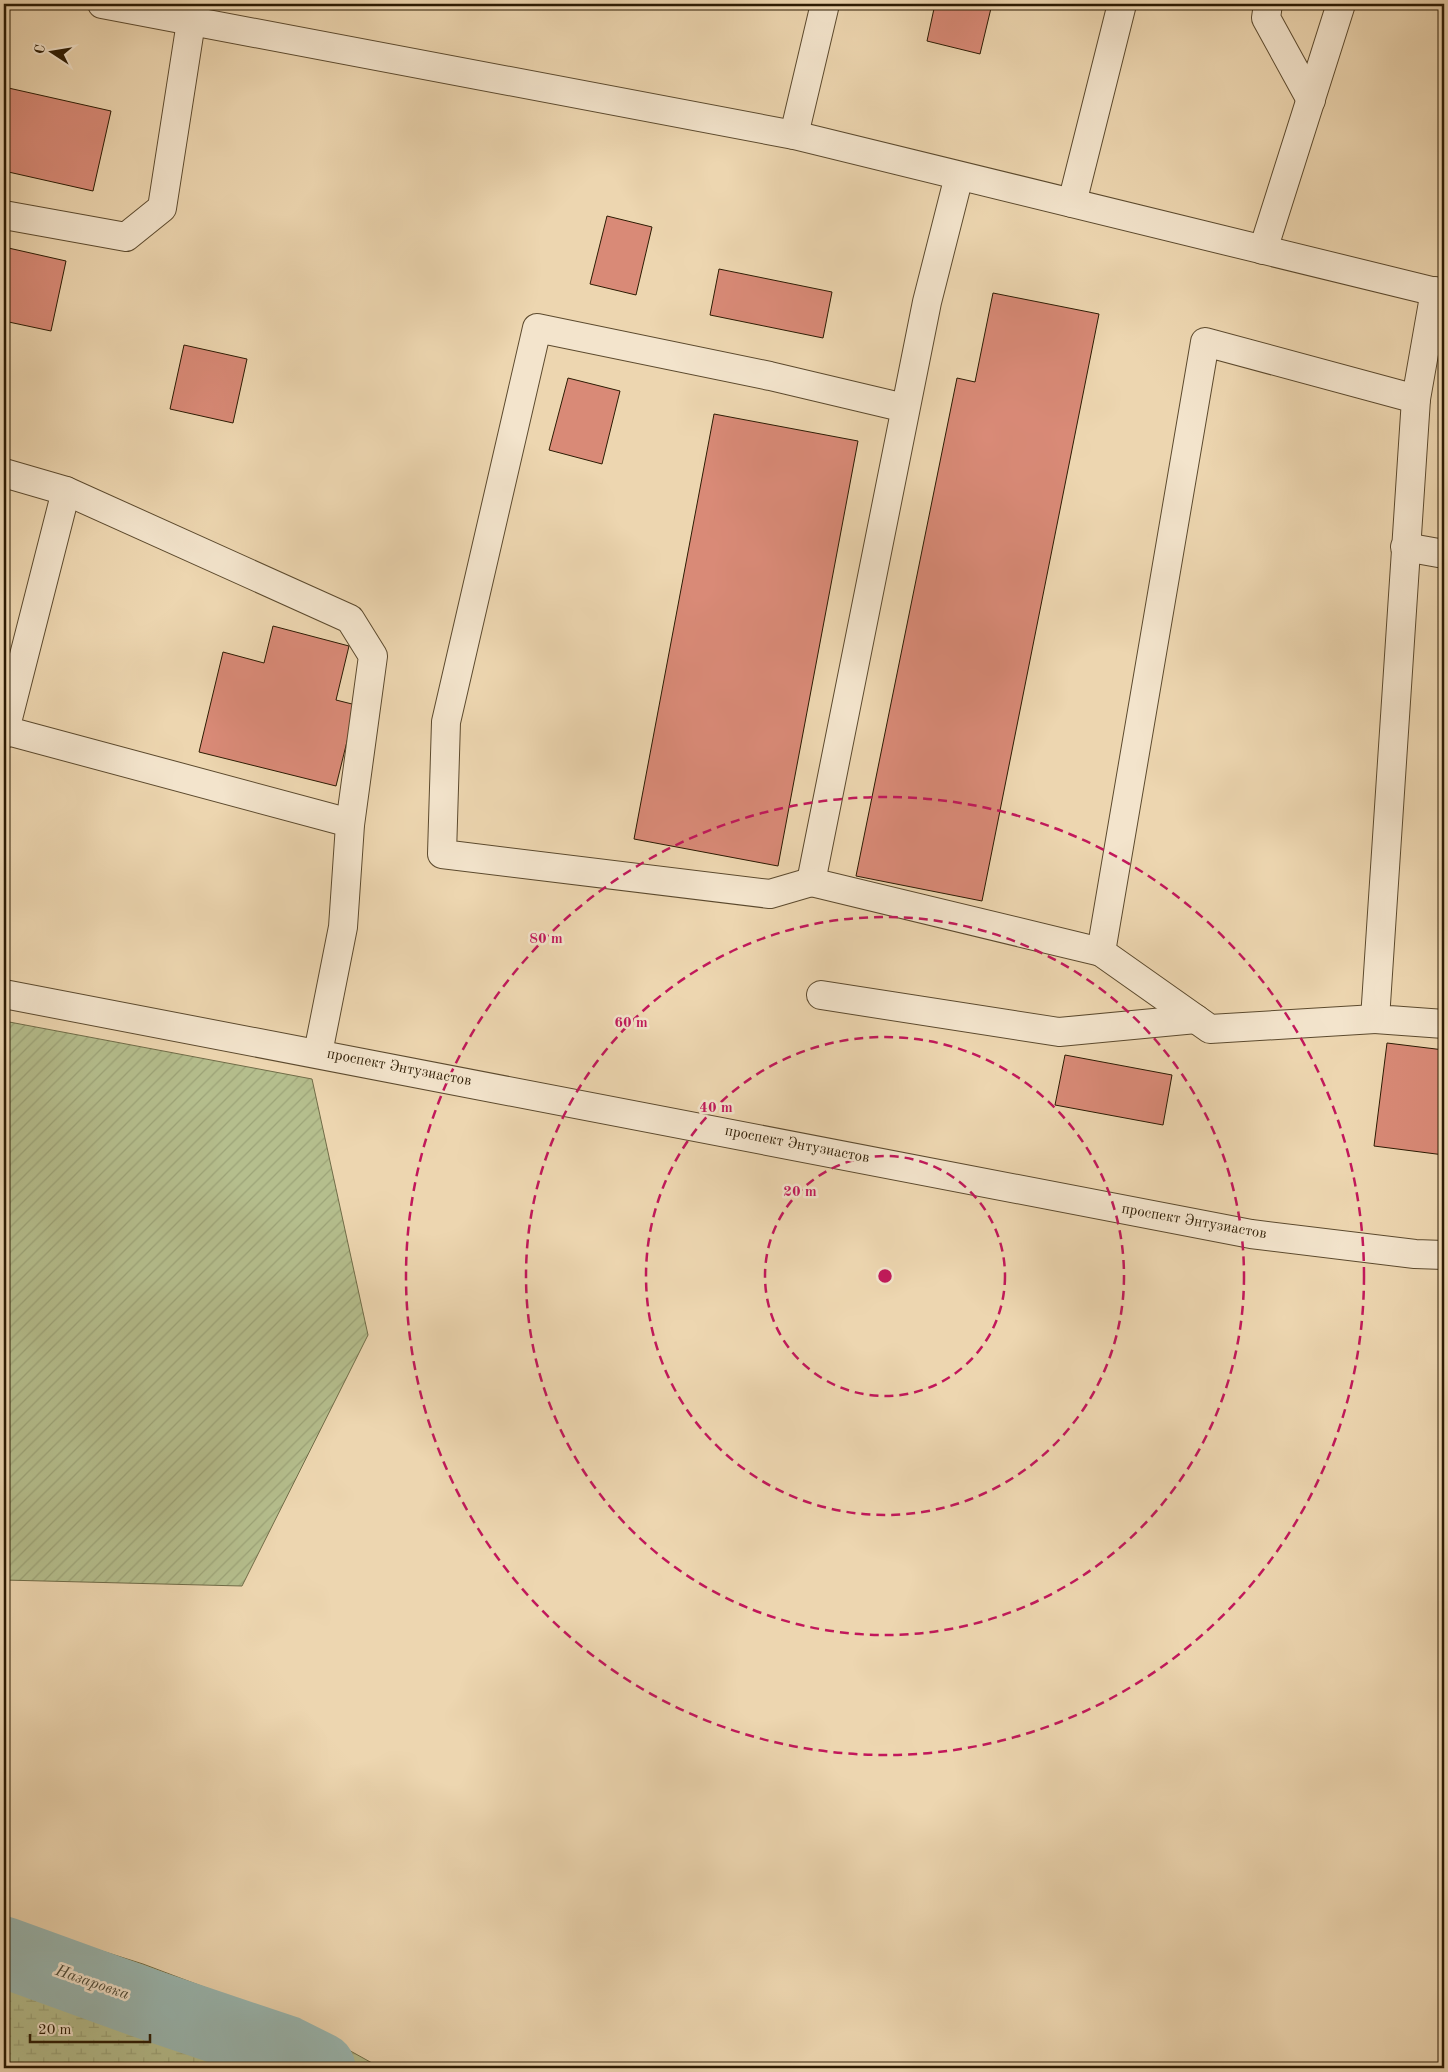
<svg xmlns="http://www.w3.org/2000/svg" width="1448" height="2072" font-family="'Old Standard TT',serif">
<defs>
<pattern id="wetland-marsh" width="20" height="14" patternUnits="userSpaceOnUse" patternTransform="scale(1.25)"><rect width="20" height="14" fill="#b5be8d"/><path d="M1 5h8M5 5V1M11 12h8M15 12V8" fill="none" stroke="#9ca378"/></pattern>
<pattern id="garden-furrows" width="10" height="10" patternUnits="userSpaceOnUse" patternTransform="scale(1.25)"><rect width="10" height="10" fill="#b5be8d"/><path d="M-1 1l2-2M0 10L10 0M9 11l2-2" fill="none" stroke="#9ca378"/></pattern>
</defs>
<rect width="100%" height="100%" fill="#edd6b0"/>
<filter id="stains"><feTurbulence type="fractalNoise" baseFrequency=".004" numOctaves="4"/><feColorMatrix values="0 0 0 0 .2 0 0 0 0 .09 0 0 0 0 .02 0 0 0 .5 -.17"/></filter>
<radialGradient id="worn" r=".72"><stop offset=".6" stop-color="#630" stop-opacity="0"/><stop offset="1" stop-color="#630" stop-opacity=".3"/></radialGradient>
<polygon fill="url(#wetland-marsh)" stroke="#706c48" points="4,1920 143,1964 302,2024 381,2068 4,2068"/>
<polygon fill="url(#garden-furrows)" stroke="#706c48" points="4,1021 312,1079 368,1335 242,1586 4,1580"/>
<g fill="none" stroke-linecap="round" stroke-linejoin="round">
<polyline stroke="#9ab8b2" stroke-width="71" points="4,1952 150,2005 286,2051 320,2068"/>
</g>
<g fill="#d98a77" stroke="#2c1b03">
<polygon points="935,4 992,4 980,54 927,41"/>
<polygon points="4,87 111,111 93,191 4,171"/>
<polygon points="607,216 652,227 636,295 590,284"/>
<polygon points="4,247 66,261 51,331 4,321"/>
<polygon points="719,269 832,292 823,338 710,315"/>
<polygon points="993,293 1099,314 982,901 856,876 957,378 975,382"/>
<polygon points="184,345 247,359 233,423 170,409"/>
<polygon points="568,378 620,391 602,464 549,450"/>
<polygon points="714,414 858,441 778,866 634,839"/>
<polygon points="273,626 349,646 336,700 356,705 336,786 199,752 223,652 264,663"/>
<polygon points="1387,1043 1444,1050 1444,1155 1374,1146"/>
<polygon points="1065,1055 1172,1075 1163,1125 1055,1105"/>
</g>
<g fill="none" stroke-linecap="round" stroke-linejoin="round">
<defs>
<g id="minor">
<polyline points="102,4 794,135 1444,294"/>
<polyline points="1268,4 1266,18 1311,100"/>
<polyline points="794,135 825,4"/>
<polyline points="959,176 927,302 811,882 1101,952"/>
<polyline points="1072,203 1122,4"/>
<polyline points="4,215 126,237 162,208 191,22"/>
<polyline points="1263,250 1341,4"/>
<polyline points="1435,291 1416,399 1375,1019 1444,1024"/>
<polyline points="4,473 66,491 350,619 373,656 350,825 343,927 318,1053"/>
<polyline points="1405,547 1444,554"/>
<polyline points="4,730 350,823"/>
<polyline points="4,734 66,491"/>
<polyline points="811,882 770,894 442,854 446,722 537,328 770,376 905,408"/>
<polyline points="4,994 1251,1234 1415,1254 1444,1255"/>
<polyline points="821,995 1059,1032 1196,1019"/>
<polyline points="1375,1019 1210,1029 1101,952 1205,342 1416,399"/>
</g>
</defs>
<use href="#minor" stroke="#5c4a2e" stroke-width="30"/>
<use href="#minor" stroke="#f3e4cc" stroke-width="28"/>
</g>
<g fill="none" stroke="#c2185b" stroke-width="2.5" stroke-dasharray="9 6">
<circle cx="885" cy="1276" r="120"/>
<circle cx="885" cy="1276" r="239"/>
<circle cx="885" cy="1276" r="359"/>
<circle cx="885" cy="1276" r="479"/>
</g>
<g text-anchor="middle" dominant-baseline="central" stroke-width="5" stroke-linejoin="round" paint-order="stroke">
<g font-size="15" fill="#2c1b03" stroke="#f3e4cc">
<text transform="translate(399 1068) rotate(11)">проспект Энтузиастов</text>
<text transform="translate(797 1145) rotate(11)">проспект Энтузиастов</text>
<text transform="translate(1194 1222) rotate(10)">проспект Энтузиастов</text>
</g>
<g font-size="16" font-style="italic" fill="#4d4a38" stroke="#f3e4cc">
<text transform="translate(92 1983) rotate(19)">Назаровка</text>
</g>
</g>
<circle cx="885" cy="1276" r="8" fill="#c2185b" stroke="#f3e4cc" stroke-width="2.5"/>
<g font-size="15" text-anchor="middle" font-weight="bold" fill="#c2185b" stroke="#f3e4cc" stroke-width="5" stroke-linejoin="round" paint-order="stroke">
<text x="546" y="943">80 m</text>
<text x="631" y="1027">60 m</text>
<text x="716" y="1112">40 m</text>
<text x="800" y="1196">20 m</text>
</g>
<rect width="1448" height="2072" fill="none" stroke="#edd6b0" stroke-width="20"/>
<rect x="5" y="5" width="1438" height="2062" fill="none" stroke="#2c1b03" stroke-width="2.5"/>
<rect x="10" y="10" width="1428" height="2052" fill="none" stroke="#2c1b03"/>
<g transform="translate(52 52) rotate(282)" stroke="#f3e4cc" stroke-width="4" paint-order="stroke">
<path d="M0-4L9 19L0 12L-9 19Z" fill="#2c1b03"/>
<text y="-8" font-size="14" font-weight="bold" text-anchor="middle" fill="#2c1b03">С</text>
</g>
<path d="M30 2034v8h120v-8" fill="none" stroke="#2c1b03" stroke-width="2.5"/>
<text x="38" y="2034" font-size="15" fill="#2c1b03" stroke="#f3e4cc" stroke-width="4" paint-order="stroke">20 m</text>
<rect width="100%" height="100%" filter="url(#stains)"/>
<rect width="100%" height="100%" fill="url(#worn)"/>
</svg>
